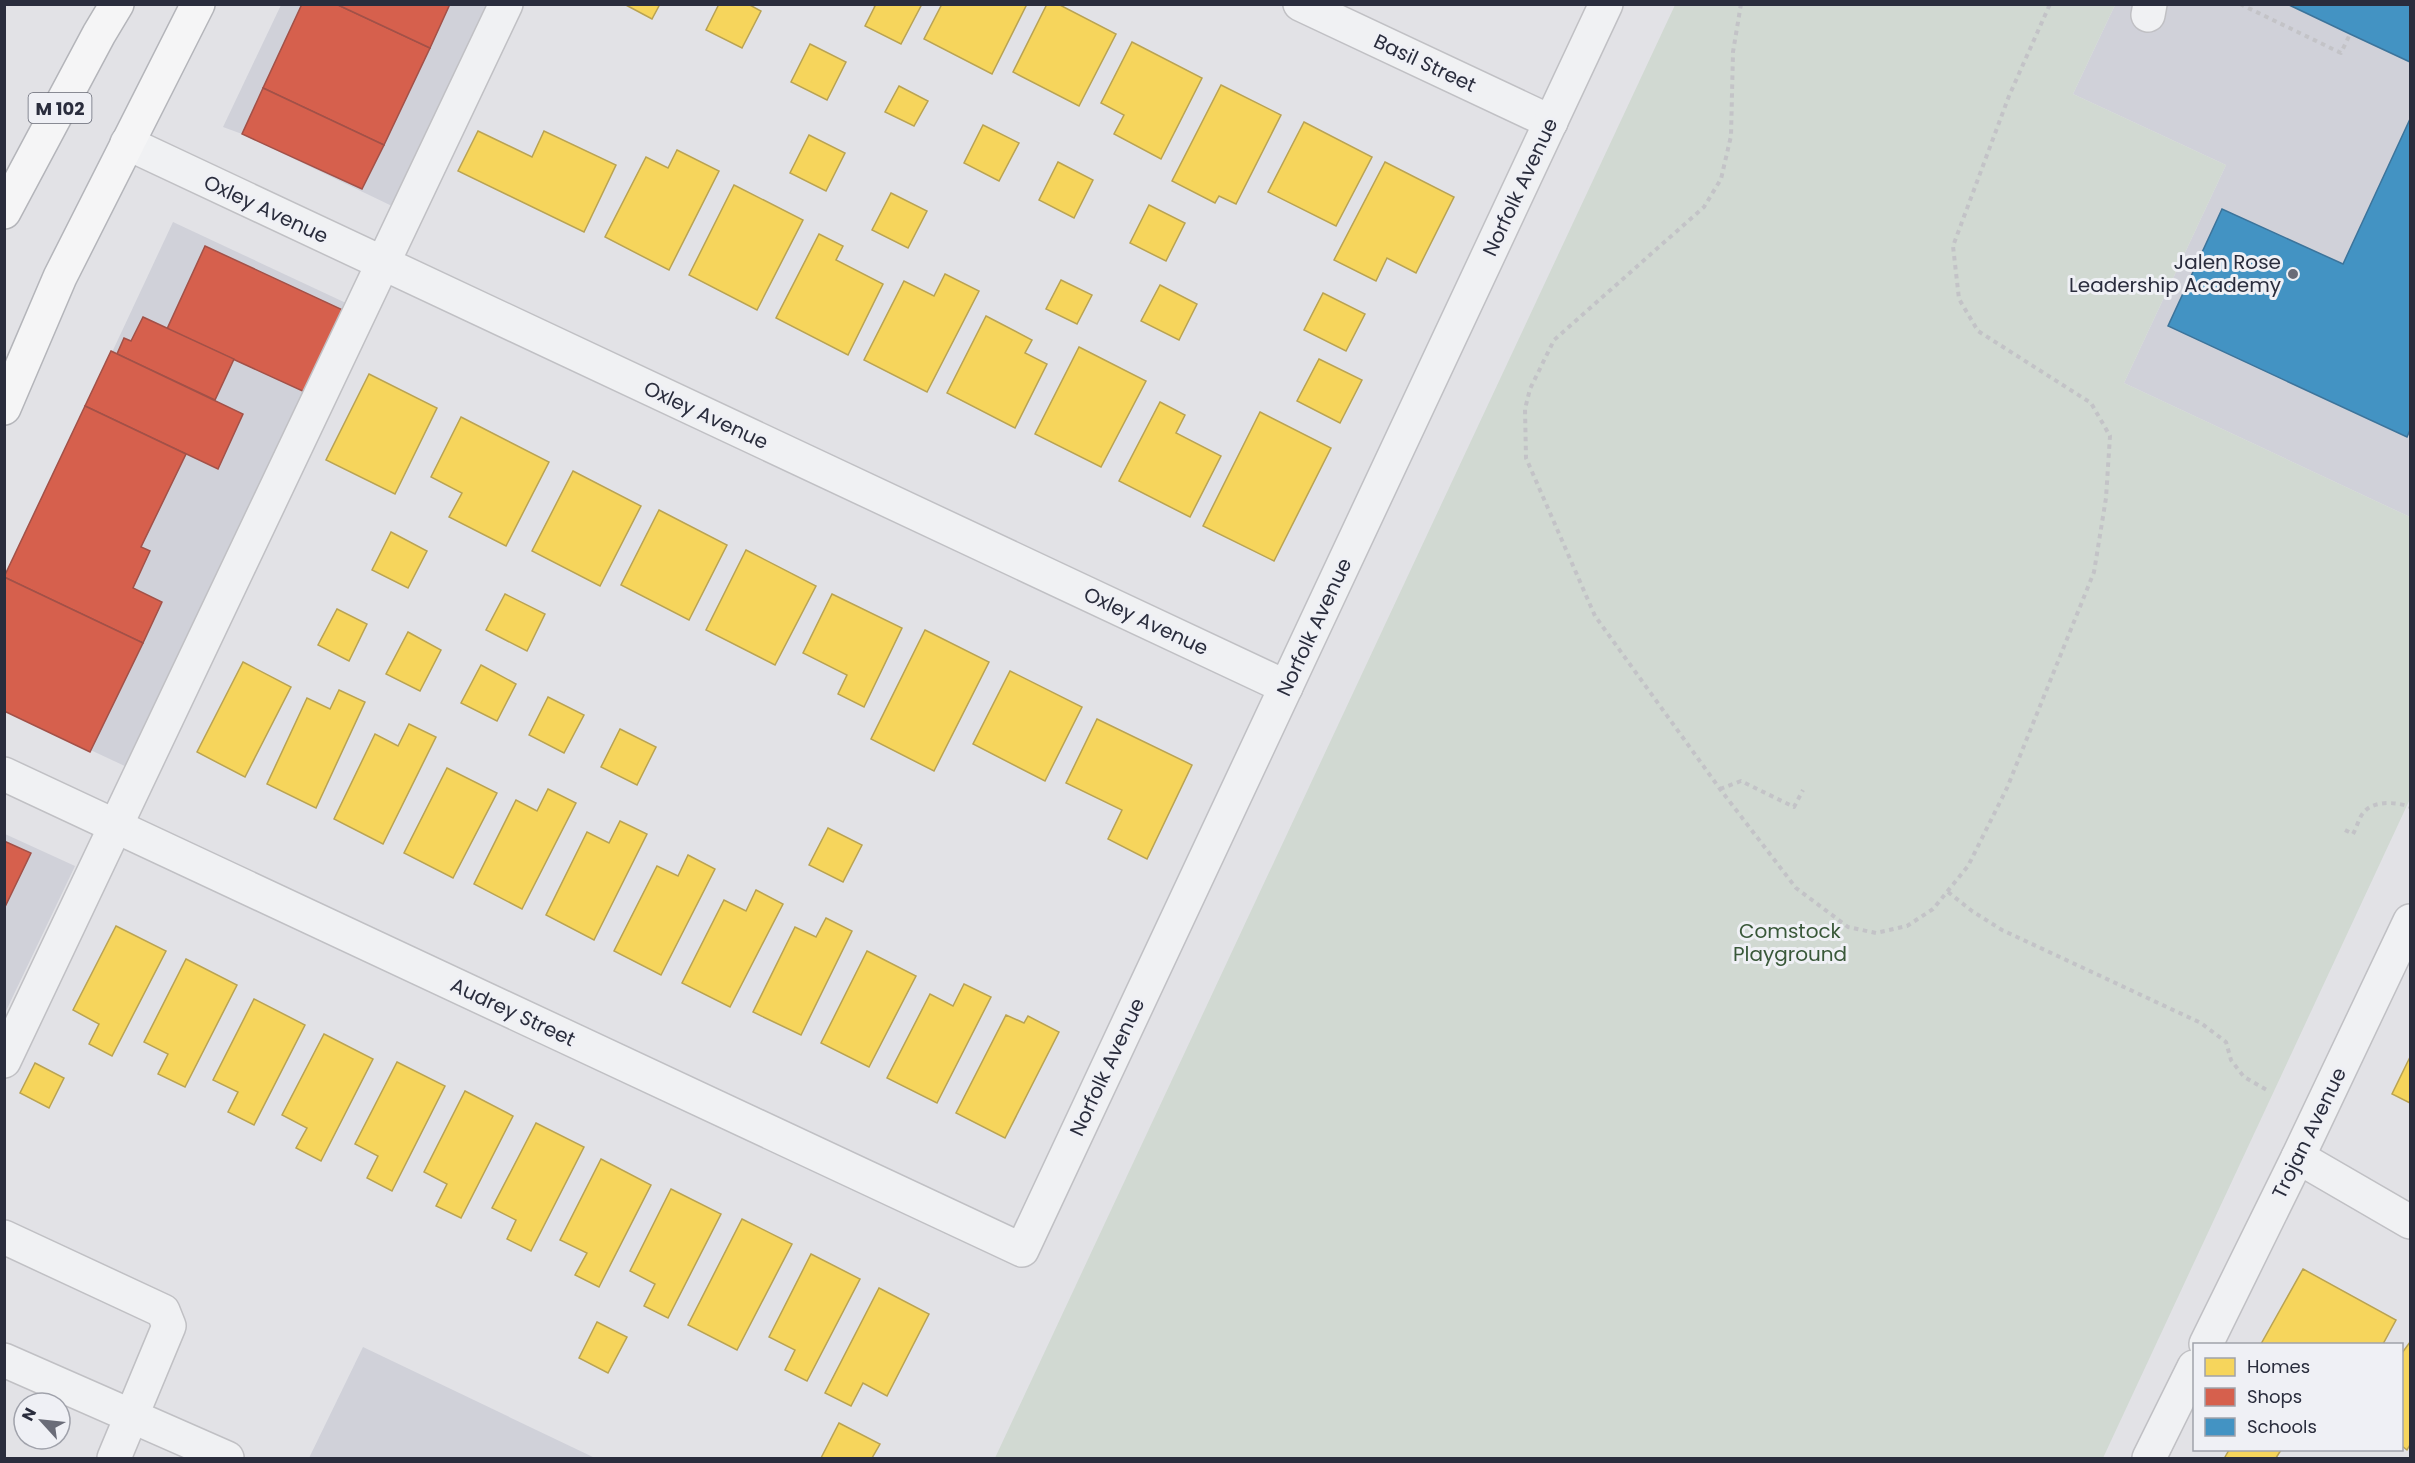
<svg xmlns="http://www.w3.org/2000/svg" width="2415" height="1463" font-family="Poppins,sans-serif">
<rect width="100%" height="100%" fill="#e2e2e6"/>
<g fill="#d0d1d9">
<polygon points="281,5 487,5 392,206 242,134 223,127"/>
<polygon points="2115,5 2410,5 2410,517 2124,383 2226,165 2073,94"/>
<polygon points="173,222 346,303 129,768 5,710 5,581"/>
<polygon points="5,834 75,866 5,1013"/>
<polygon points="363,1347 595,1458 309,1458"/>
</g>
<polygon fill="#d1d9d2" points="1675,5 2115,5 2073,94 2226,165 2124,383 2410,517 2410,799 2103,1458 995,1458"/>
<g fill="#f6d55c" stroke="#b9a353" stroke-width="1.5">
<polygon points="624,4 660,4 652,19"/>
<polygon points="719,4 748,4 761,11 742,48 706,30"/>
<polygon points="871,4 922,4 901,44 865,26 875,6"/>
<polygon points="942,4 1027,4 992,74 924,39"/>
<polygon points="1047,4 1058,4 1116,34 1079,106 1013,72"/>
<polygon points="1132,42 1202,78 1161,159 1114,134 1124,115 1101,103"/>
<polygon points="810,44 846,62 827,100 791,82"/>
<polygon points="1221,85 1281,115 1236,204 1219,196 1215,203 1172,181"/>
<polygon points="899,86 928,101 914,126 885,112"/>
<polygon points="1304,122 1372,157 1336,226 1268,192"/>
<polygon points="983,125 1019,143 999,181 964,163"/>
<polygon points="478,131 532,157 544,131 616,165 584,232 458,171"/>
<polygon points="809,135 845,153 826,191 790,173"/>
<polygon points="677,150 719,171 669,270 605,237 646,157 668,168"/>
<polygon points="1058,162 1093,180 1074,218 1039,200"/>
<polygon points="1385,162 1454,197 1416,273 1387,258 1376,281 1334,260"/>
<polygon points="734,185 803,220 757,310 689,275"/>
<polygon points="891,193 927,211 908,248 872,230"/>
<polygon points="1149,205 1185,223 1166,261 1130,243"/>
<polygon points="819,234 843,246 836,260 883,284 848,355 776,318"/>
<polygon points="945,274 979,291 927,392 864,360 904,281 934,296"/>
<polygon points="1061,280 1092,295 1077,324 1046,309"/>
<polygon points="1160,285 1197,304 1179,340 1141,321"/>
<polygon points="1323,293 1365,314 1346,351 1304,330"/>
<polygon points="986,316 1032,340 1025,353 1047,364 1015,428 947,393"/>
<polygon points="1079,347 1146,381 1101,467 1035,434"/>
<polygon points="1319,359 1362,380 1340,423 1297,401"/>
<polygon points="369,374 437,408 395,494 326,460"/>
<polygon points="1160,402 1185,415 1176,433 1221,456 1190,517 1119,481"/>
<polygon points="1260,412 1331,448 1274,561 1203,526"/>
<polygon points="461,417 549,462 506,546 449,517 462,493 431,477"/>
<polygon points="573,471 641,506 600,586 532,551"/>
<polygon points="659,510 727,545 689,620 621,585"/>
<polygon points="391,532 427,551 408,588 372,570"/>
<polygon points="746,550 816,586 775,665 706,630"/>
<polygon points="505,594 545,614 527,651 486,630"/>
<polygon points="832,594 902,628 864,707 838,694 847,675 803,653"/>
<polygon points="337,609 367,624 349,661 318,645"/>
<polygon points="925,630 989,662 934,771 871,739"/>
<polygon points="408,632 441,650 420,691 386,674"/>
<polygon points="243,662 291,687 245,777 197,752"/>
<polygon points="481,665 516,684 497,721 461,703"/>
<polygon points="1010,671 1082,707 1045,781 973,744"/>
<polygon points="339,690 365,702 316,808 267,784 307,698 330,709"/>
<polygon points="548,697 584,715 564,753 529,735"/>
<polygon points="1097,719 1192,765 1147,859 1108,839 1122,810 1066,783"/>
<polygon points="409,724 436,737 383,844 334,819 375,734 398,746"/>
<polygon points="620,729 656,747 637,785 601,767"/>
<polygon points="447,768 497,793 453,878 404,853"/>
<polygon points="548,789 576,803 522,909 474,884 516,800 537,811"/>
<polygon points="620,821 647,834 594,940 546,915 587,832 609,843"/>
<polygon points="828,828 862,845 843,882 809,865"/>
<polygon points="688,855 715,869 661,975 614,951 657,866 678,876"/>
<polygon points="756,890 783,904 730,1007 682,983 724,900 746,911"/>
<polygon points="826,918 852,931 801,1035 753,1012 795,927 816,937"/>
<polygon points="116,926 166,951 112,1056 89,1044 99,1024 73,1010"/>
<polygon points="867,951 916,976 869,1067 821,1043"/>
<polygon points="186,959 237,985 185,1087 158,1074 168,1054 144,1042"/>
<polygon points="964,984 991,997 937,1103 887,1078 930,994 953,1006"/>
<polygon points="254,999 305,1025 254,1125 228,1112 238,1092 213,1080"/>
<polygon points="1006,1015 1024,1023 1028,1016 1059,1032 1005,1138 956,1113"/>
<polygon points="324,1034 373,1059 321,1161 296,1148 307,1128 282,1115"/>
<polygon points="2410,1057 2410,1103 2392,1094"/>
<polygon points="397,1062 445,1086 392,1191 367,1178 378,1156 355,1144"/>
<polygon points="35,1063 64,1078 49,1108 20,1093"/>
<polygon points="465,1091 513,1116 461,1218 436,1206 447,1184 424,1172"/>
<polygon points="536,1123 584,1147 531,1251 507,1239 516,1220 492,1208"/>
<polygon points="601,1159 651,1185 599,1287 575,1275 587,1253 560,1240"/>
<polygon points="671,1189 721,1214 668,1318 644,1306 655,1284 630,1271"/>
<polygon points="742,1219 792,1244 737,1350 688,1325"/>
<polygon points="811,1254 860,1279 807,1381 785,1370 795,1350 769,1337"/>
<polygon points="2303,1269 2396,1320 2383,1344 2261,1344"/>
<polygon points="879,1288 929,1314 887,1396 863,1383 851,1406 825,1393"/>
<polygon points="597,1322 627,1337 608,1373 579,1358"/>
<polygon points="2410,1342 2410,1445 2407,1450 2402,1446 2402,1353"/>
<polygon points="839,1423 880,1444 872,1458 821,1458"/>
<polygon points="2229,1450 2281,1450 2276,1458 2228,1458 2225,1457"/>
</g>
<g fill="#d6604d" stroke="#a25148" stroke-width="1.5">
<polygon points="302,4 336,4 430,48 384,145 263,88"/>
<polygon points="336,4 450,4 430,48"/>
<polygon points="263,88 384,145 362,189 242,134"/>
<polygon points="205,246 345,311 307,393 167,329"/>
<polygon points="143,317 234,359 215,400 117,354 124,338 131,341"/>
<polygon points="111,351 243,414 218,469 85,406"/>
<polygon points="85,406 186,454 141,547 150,551 133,588 162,602 143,643 4,577"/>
<polygon points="4,577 143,643 90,752 4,711"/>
<polygon points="4,841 31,853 4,909"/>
</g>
<g fill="#4393c3" stroke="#3c749b" stroke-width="1.5">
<polygon points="2287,4 2410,4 2410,62 2350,34"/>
<polygon points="2410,119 2410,430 2407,437 2168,326 2222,209 2343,264"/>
</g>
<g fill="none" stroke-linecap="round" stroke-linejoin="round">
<defs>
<g id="minor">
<polyline points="1300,4 1551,122"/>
<polyline points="2148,15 2150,4"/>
<polyline points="127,143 1286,687"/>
<polyline points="4,774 1022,1250 1606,4"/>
<polyline points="4,1061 506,4"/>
<polyline points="2298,1157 2410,1222"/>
<polyline points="4,1237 163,1311 169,1326 114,1458"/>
<polyline points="2206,1344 2298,1157 2410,921"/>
<polyline points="4,1360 227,1458"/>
<polyline points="2149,1458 2194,1367"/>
</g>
<g id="highway">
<polyline points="4,212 99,34 117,4"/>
<polyline points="4,408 60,277 198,4"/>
</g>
</defs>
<use href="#minor" stroke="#c0c0c4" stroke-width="36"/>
<use href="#highway" stroke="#b4b5ba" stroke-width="36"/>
<g stroke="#c3c3c7" stroke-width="4" stroke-dasharray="4.5 4.5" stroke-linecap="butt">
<polyline points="1741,4 1733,52 1731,136 1721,179 1704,207 1554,340 1530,389 1525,409 1526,458 1595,616 1720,789 1796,888 1848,927 1876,933 1907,926 1933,909 1968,866 2007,788 2094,572 2106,498 2110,436 2091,403 1978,331 1959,299 1953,246 2009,96 2050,4"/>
<polyline points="2240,4 2341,53 2350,34"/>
<polyline points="1720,789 1741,781 1794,807 1803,790"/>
<path d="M2345,830L2353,834C2357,827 2359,817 2364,812C2374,800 2398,802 2410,807"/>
<polyline points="1948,892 1972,911 2002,930 2201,1023 2226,1042 2231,1060 2244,1077 2267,1090"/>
</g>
<use href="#minor" stroke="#f0f1f3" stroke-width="33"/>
<use href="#highway" stroke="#f5f5f6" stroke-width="33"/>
</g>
<circle fill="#6a6c78" stroke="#eff0f5" stroke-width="2" cx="2293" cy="274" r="6"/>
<g text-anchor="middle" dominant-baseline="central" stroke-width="6" stroke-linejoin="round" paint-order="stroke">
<rect fill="#eff0f5" stroke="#656874" stroke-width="1.5" x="28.5" y="93" width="63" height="30" rx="4.5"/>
<g font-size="18" font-weight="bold" fill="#2a2d3d">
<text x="60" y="108">M 102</text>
</g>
<g font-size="20" fill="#2a2d3d" stroke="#eff0f5">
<text transform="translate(1425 63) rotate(25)">Basil Street</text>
<text transform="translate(1520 187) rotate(-65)">Norfolk Avenue</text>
<text transform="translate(266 209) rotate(25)">Oxley Avenue</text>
<text transform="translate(706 415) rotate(25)">Oxley Avenue</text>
<text transform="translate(1146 621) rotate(25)">Oxley Avenue</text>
<text transform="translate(1314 627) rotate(-65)">Norfolk Avenue</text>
<text transform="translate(513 1012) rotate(25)">Audrey Street</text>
<text transform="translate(1107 1067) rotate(-65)">Norfolk Avenue</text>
<text transform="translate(2309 1133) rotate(-64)">Trojan Avenue</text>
</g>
<g font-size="20" fill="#2a2d3d" stroke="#eff0f5" text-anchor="end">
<text x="2281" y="262">Jalen Rose<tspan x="2281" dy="23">Leadership Academy</tspan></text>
</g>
<g font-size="20" fill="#395839" stroke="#eff0f5">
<text x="1790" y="931">Comstock<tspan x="1790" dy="23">Playground</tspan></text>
</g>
</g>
<rect width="2415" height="1463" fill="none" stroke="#2a2d3d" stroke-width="12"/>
<rect x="2193" y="1343" width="210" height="108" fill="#eff0f5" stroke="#a0a2ab" stroke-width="1.5"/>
<rect x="2205" y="1358" width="30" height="18" fill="#f6d55c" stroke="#a0a2ab" stroke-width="1.5"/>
<text x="2247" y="1373" font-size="18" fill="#2a2d3d">Homes</text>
<rect x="2205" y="1388" width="30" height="18" fill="#d6604d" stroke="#a0a2ab" stroke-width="1.5"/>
<text x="2247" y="1403" font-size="18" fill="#2a2d3d">Shops</text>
<rect x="2205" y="1418" width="30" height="18" fill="#4393c3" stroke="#a0a2ab" stroke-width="1.5"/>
<text x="2247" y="1433" font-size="18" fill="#2a2d3d">Schools</text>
<g transform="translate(42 1421) rotate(297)"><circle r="28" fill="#eff0f5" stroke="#a0a2ab" stroke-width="1.5"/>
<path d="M0-4.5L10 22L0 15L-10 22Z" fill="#6a6c78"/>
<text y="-9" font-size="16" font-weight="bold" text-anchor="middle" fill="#2a2d3d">N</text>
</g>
</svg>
